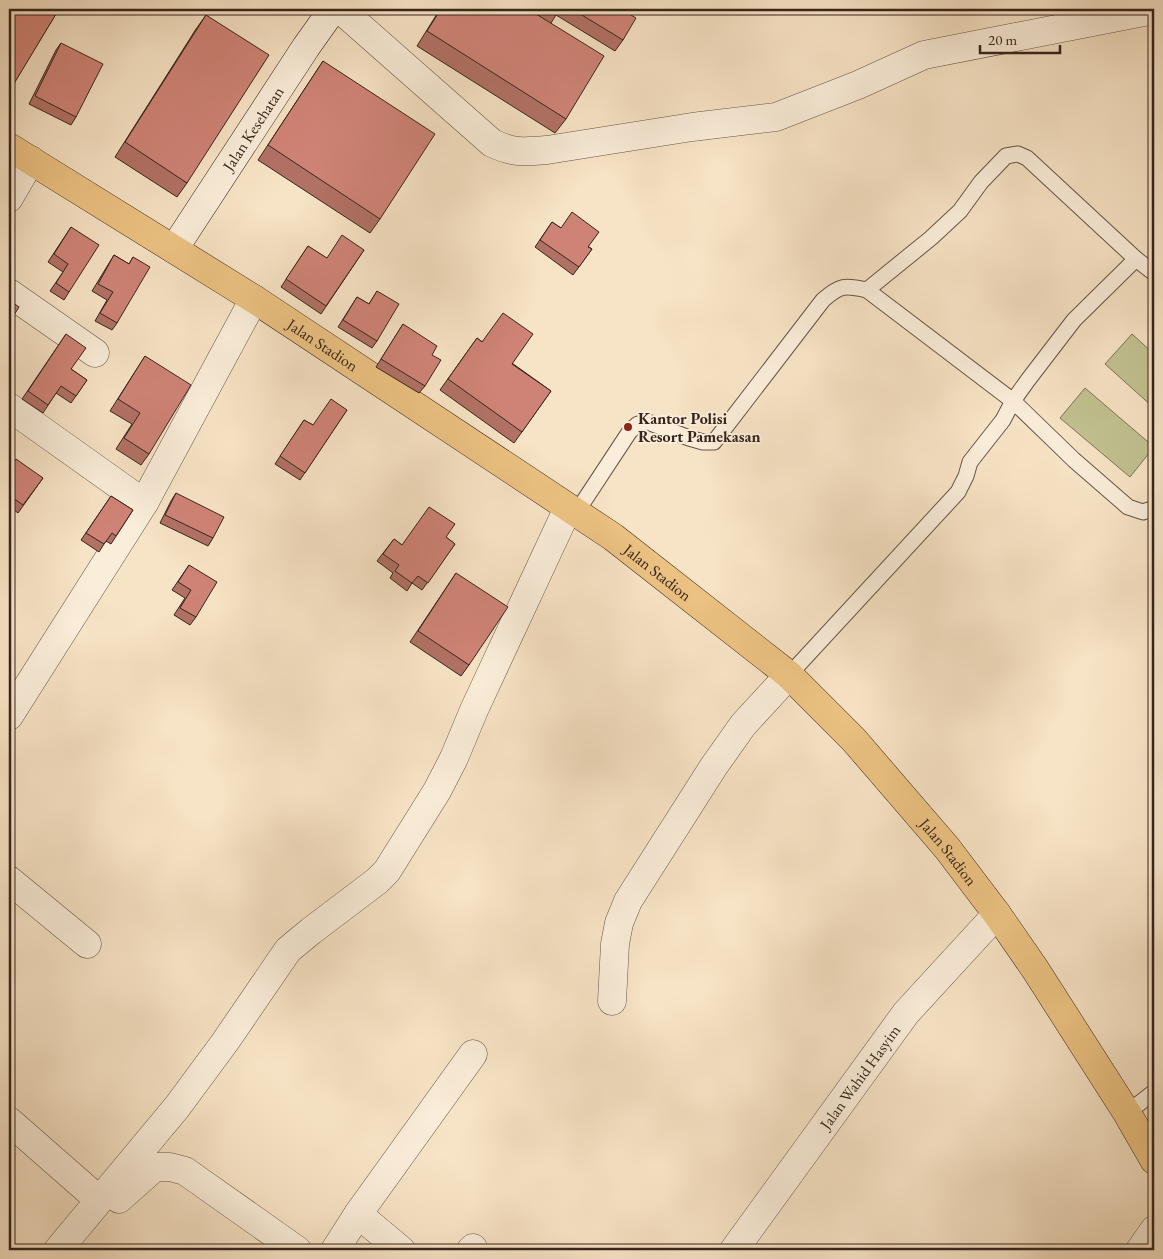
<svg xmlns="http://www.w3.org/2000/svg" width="1163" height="1259" font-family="'EB Garamond',serif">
<rect width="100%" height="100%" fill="#f7e3c5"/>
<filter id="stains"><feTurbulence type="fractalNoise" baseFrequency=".004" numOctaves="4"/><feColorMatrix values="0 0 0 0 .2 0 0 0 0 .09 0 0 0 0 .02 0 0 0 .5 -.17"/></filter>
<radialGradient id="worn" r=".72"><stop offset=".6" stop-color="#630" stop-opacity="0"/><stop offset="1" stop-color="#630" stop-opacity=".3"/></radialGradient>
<g fill="#c2c291" stroke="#7c7457">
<polygon points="1132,334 1154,354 1154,408 1105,364"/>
<polygon points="1085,388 1154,447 1130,477 1060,418"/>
</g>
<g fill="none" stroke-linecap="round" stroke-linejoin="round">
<defs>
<g id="lane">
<polyline points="867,290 931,238 960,211 981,182 1006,156 1018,154 1027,158 1136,259"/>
<path d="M576,513L630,431L638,424L648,422L689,438L703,442H714L823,300C840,285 845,285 867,290L1013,401L1074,460L1128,507L1143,512L1154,508"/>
<polyline points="789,675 958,492 966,476 970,462 1003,420 1013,401 1028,380 1074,320 1136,259 1154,273"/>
<polyline points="1127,1113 1154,1092"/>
</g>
<g id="street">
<path d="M340,9L492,143C513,153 524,152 547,150L692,127L776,117L858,85L924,55L1154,10"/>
<polyline points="9,198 31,160"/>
<polyline points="9,293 95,353"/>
<polyline points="9,407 144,503"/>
<polyline points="9,716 144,503 254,299"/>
<polyline points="9,880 87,944"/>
<polyline points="612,1001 615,944 619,923 628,901 714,766 743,725 789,675"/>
<polyline points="9,1121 99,1200"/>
<polyline points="119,1199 155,1167 170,1167 185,1171 297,1250"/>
<polyline points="358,1214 401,1250"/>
<polyline points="58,1250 177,1107 225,1042 288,950 311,931 377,881 387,871 437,791 454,758 474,710 568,508"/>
<polyline points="335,1250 358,1214 473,1054"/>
<polyline points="471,1250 473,1248"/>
<path id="s1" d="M734,1250L906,1013L997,914"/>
<polyline points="1140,1250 1154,1230"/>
</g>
<g id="secondary">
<path id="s2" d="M174,249L306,47L333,9"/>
</g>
<g id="primary">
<path id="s3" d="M9,147L254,299L613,537L789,675L854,740L947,848L997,914L1035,969L1127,1113L1154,1160"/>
</g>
</defs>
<use href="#lane" stroke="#665447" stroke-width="17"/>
<use href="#street" stroke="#665447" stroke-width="29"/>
<use href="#secondary" stroke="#36251d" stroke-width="29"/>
<use href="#primary" stroke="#36251d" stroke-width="29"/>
<use href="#lane" stroke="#faedd9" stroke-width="15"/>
<use href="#street" stroke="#faedd9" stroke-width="28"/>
<use href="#secondary" stroke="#faedd9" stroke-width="28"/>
<use href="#primary" stroke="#ecc282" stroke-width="28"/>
</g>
<g fill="#b27165" stroke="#36251d">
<polygon points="10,9 59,9 9,91 9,12"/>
<polygon points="440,9 621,9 623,40 615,51 556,15 551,23 566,119 555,133 417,46"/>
<polygon points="206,15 187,183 177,197 115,157 196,29"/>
<polygon points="61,43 76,117 71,125 29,104 56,50"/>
<polygon points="323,61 380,219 370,233 258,160"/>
<polygon points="552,222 592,249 573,275 535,247"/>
<polygon points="71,227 69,292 64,300 50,291 63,272 48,262"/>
<polygon points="308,246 326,258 364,250 321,314 281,287"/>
<polygon points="114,255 129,264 133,257 117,323 112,330 95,321 107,300 92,291"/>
<polygon points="377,291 377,341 372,348 338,327 357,297 369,304"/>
<polygon points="403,324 425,386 419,393 376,367"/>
<polygon points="66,334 71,369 87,380 71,403 56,393 43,413 22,399"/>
<polygon points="477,338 551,391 514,443 440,390"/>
<polygon points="145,356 149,454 141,465 116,449 132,424 110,411"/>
<polygon points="347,410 300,480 275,464 304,420 313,425"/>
<polygon points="9,459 13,462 43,478 18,513 9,506"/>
<polygon points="176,493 213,538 208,546 160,523 171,501"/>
<polygon points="111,496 133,510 111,544 106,541 99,552 81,540"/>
<polygon points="446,537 455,544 422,590 412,583 407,591 390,578 393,573 377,561 394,539 402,545"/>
<polygon points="189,565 196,617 190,625 174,615 185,598 172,590"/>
<polygon points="456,573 469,665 461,676 410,642"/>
</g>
<g fill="#cf8376" stroke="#36251d">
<polygon points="12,9 59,9 12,87 9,85 9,13"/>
<polygon points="441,9 528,9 604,56 566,119 427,31"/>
<polygon points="547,9 559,9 557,14"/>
<polygon points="572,9 621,9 636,18 623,40"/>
<polygon points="206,15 269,55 187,183 125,142"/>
<polygon points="61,43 103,64 76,117 35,96"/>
<polygon points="323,61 435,134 380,219 268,145"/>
<polygon points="572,212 599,232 588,247 592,249 579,267 540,240 552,222 561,228"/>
<polygon points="71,227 99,245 69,292 56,283 68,264 54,254"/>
<polygon points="342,235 364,250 326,306 286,279 308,246 327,258"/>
<polygon points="114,255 129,264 133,257 150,267 117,323 100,313 113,292 98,284"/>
<polygon points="377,291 399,304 377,341 343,320 357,297 369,304"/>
<polygon points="9,300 19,307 9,323"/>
<polygon points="503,313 533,334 512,364 551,391 522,432 448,379 477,338 482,342"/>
<polygon points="403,324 437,346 432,355 441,360 425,386 381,359"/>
<polygon points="66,334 86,348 71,369 87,380 76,396 61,386 48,405 28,391"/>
<polygon points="145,356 191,385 149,454 124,438 140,413 118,399"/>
<polygon points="331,399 347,410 305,473 280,456 304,420 313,425"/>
<polygon points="9,459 13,462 9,469"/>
<polygon points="16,459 43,478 23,505 9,495 9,469"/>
<polygon points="176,493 224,517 213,538 165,515"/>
<polygon points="111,496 133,510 116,536 112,533 104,544 86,533"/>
<polygon points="429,507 455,524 446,537 455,544 428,583 418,576 412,583 395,571 399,565 383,554 394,539 402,545"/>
<polygon points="189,565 217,582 196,617 180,608 191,590 178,582"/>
<polygon points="456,573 508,607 469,665 418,631"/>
</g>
<circle fill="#8f2418" stroke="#faedd9" stroke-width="2" cx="628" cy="427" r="5"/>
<g text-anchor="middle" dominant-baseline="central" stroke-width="4" stroke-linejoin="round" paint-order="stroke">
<g font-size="16" fill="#36251d" stroke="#faedd9">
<text stroke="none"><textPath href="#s2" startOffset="144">Jalan Kesehatan</textPath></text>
<text stroke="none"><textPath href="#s3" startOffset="371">Jalan Stadion</textPath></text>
<text stroke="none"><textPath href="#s3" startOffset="776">Jalan Stadion</textPath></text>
<text stroke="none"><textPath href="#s3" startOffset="1181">Jalan Stadion</textPath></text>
<text stroke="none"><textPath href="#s1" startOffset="214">Jalan Wahid Hasyim</textPath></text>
</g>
<g font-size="16" font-weight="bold" fill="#36251d" stroke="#faedd9" text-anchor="start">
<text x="638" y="418">Kantor Polisi<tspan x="638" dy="18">Resort Pamekasan</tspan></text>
</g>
</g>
<rect width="1163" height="1259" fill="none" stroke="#f7e3c5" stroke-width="30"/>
<rect x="10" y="10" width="1143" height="1239" fill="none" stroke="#36251d" stroke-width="2.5"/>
<rect x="15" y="15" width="1133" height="1229" fill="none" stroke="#36251d"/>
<path d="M980 45v8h80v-8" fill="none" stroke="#36251d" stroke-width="2.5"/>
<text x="988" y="45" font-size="15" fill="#36251d" stroke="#faedd9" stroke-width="4" paint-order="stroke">20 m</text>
<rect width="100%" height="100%" filter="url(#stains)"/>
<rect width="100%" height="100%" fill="url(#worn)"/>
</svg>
